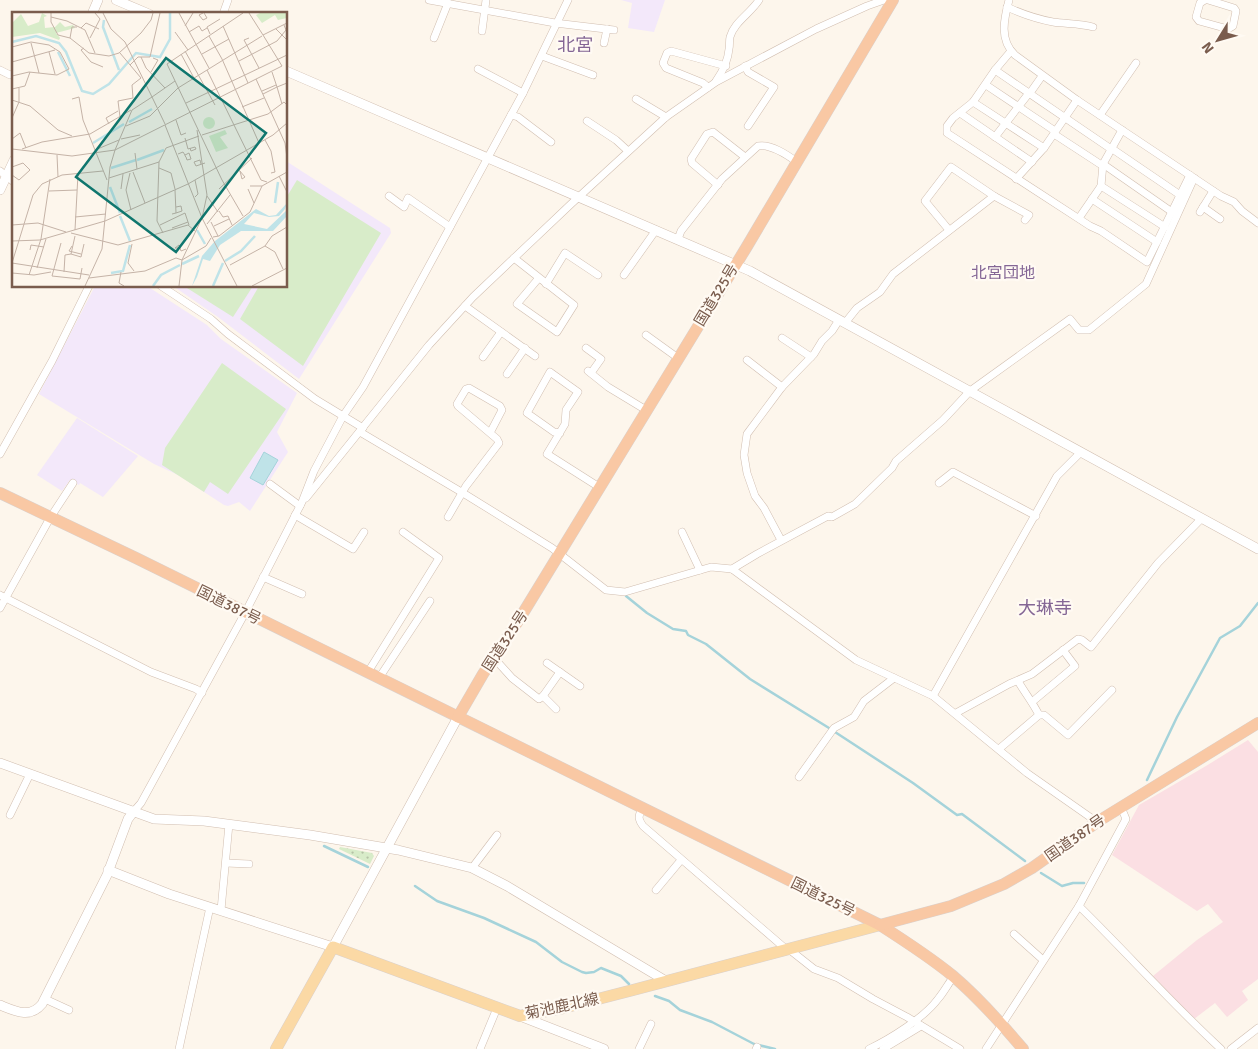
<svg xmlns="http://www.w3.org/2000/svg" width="1258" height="1049" font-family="Signika,'Noto Sans JP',sans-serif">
<defs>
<pattern id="grass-dots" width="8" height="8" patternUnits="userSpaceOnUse" patternTransform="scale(1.25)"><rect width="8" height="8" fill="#d8ecc9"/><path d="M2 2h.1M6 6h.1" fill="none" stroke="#b4c2a5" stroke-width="1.8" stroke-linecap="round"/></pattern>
</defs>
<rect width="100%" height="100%" fill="#fdf6ec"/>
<g fill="#f3e8fa">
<polygon points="621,0 665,0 654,32 628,28 632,3"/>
<polygon points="286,161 390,228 391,233 299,379 218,317 173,286 286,286"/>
<polygon points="95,286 147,286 207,325 221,339 297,393 277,432 288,452 250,511 239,502 228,506 224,505 178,475 154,464 39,394"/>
<polygon points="77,418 138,456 103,497 80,483 79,485 70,480 62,491 37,475"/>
</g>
<polygon fill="#fbdfe3" points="1248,740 1258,752 1258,979 1242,991 1248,1000 1227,1017 1215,1003 1194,1019 1153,976 1197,940 1223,922 1208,904 1197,911 1112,855 1139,805 1206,766"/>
<polygon fill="url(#grass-dots)" points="340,847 372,853 374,856 370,864 339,849"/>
<g fill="#d8ecc9">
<polygon points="297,180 381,233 303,366 240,319 259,286 286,286 286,198"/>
<polygon points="188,286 253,286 233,317 187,288"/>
<polygon points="222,363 286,409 228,494 210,482 204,492 162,465 165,448"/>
</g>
<polygon fill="#bfe3e8" stroke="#a5d3da" points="264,452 278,460 263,485 250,478"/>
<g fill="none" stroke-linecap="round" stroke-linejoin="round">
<g stroke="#a5d3da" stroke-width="2.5">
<polyline points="626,596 647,613 673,629 686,631 688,635 706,644 750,679 829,728"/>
<polyline points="835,732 913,783 957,815 962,814 970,820 1025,861"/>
<polyline points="1147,780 1177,717 1220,638 1240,626 1258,603"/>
<polyline points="324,846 368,867"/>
<polyline points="1041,873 1062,886 1073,883 1084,883"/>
<polyline points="415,886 437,901 484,918 536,942 562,962 582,972 586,973 594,972 601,968 621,976 629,984"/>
<polyline points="655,996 669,1001 680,1010 712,1022 754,1044 775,1049"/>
</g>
<defs>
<g id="minor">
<polyline points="429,0 555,23 614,30"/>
<path d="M1009,0C1004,19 999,40 1015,55L1077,100L1221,196L1234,202L1242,211L1258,223"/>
<polyline points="1205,0 1200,3 1196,17 1199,21 1228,29 1233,26 1236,11 1234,8 1208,0"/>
<path d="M1007,7C1022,14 1037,19 1053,22C1066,24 1080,23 1093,27"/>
<polyline points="223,14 228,0"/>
<polyline points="482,31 486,0"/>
<polyline points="434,38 448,3"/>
<polyline points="604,43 607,29"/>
<polyline points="1011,51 995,70 973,102 953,118 947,126 947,133 1090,226 1101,231 1147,262 1190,175"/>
<polyline points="542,56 593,75"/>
<polyline points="745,66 748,72 774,87 748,126"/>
<polyline points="478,69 523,93"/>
<polyline points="0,70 10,75 14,74"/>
<polyline points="995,70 1111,149"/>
<path d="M716,81C723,71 728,61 729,49C730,45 729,41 730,37C734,22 751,13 759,0"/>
<polyline points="986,85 1055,131"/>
<polyline points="708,87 703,83 666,68 663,63 667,53 671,51 726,66"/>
<polyline points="1030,93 1042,76"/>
<polyline points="636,99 666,117"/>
<polyline points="973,102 1044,148"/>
<polyline points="960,113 1032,162"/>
<polyline points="511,115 518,117 551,142"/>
<polyline points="1100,115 1136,63"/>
<polyline points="587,121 616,140 628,151"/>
<polyline points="1054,134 1103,166"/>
<polyline points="995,137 1029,93"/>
<polyline points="1111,148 1180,195"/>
<polyline points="1103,164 1172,212"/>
<polyline points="0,171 14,182"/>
<polyline points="1016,179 1044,148 1077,100"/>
<polyline points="718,185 692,163 691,159 707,134 713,132 745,157"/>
<polyline points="1101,186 1165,227"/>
<polyline points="389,196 404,207 408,198 450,227"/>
<polyline points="1092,199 1157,242"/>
<polyline points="1203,207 1220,219"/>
<polyline points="1200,212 1213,191"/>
<polyline points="1079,218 1101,186 1103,164 1122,130"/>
<polyline points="949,230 925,201 951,167 994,196"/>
<path d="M678,239L681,231L722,179L758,146C771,144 786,154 797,162"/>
<polyline points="514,258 574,305 557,332 517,304 538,279"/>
<polyline points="624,275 656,230"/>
<polyline points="546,284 565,253 598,275"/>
<polyline points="161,286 211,319 228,334 315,399 363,428"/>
<polyline points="465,306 535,356"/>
<polyline points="845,323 857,308 880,292 893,274 994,196 1029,215 1025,220"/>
<polyline points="646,335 678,358"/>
<polyline points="782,338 811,357"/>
<polyline points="586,348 601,359 591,373"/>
<polyline points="483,357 501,332"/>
<polyline points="747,360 782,387"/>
<polyline points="588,371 608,387 646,410"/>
<polyline points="507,374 525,348"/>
<polyline points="360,432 463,493 552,548 606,590 625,592 711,567 732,569 856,660 933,696 1027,773 1097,822"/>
<polyline points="560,433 554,432 527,413 550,372 578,392 566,410 565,424 547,454 599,487"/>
<polyline points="0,454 52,361 89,286"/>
<polyline points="939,483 953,472 1036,516"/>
<polyline points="270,484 300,506"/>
<polyline points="306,498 429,345 473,297 571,204 666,117 716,82 816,29 867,6 884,0"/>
<polyline points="295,515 353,549 364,532"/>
<polyline points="448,517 466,486 499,443 497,439 458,406 457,404 466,389 469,388 500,406 502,410 490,433"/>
<polyline points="682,532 700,570"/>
<polyline points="781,540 764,508 755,496 747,473 744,455 747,434 782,387 814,354 822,341 832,331 839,320"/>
<polyline points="732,569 757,554 828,516 832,517 855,504 892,468 896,461 943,420 970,391 1070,319 1079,330 1089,330 1146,284 1194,178"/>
<polyline points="263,577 302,594"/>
<polyline points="0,595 151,672 196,689 202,693"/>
<polyline points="0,608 50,518 73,483"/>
<polyline points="494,658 512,678 539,699 543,696 560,672"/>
<polyline points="547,663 580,686"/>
<polyline points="368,672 439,558 403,532"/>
<polyline points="379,678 430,601"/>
<path d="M1018,681C1025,693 1033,703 1039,715"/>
<polyline points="543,696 556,709"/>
<polyline points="933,696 1057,476 1081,452"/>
<polyline points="1032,702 1075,666 1063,650"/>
<polyline points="956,713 1009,684 1032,674 1078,639 1082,640 1091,647 1158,563 1202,518"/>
<polyline points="999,749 1039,715 1044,715 1068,735 1112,690"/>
<polyline points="799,777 834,728 854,717 864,701 894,678"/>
<path d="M642,809C638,816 638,819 643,826L787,950"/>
<polyline points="134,811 141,803 245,613 302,502 314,471 343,416 363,387 523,93 568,0"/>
<polyline points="10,815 30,774"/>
<polyline points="226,863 249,864"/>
<polyline points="472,868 497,835"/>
<polyline points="656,890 681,860"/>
<path d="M1079,906C1127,953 1171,1003 1221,1049"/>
<polyline points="221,910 229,824"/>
<polyline points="1014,934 1043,960"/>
<polyline points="790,950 814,969 838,978 873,999 907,1017 960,1049"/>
<polyline points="45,999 69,1010"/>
<polyline points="179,1049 210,907"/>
<polyline points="480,1049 497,1008"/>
<polyline points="639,1049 651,1024"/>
<polyline points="756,1049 757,1047"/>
<path d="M869,1049C890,1039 924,1018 938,999C944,992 948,984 954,976"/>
<polyline points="883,1049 921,1026"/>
<polyline points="986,1049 1079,906 1126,819 1121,807"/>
<polyline points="1231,1049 1258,1028"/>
</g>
<g id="tertiary">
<polyline points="116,0 149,14"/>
<polyline points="92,14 98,0"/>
<polyline points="286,71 750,271 1258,549"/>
<polyline points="0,190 14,160"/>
<polyline points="0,763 154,819 204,821 310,835 398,850 472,868 507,886 666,981"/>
<polyline points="108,870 169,894 333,947 458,717"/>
<path d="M0,1005C15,1011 30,1019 42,1004L107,875L128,819L134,811"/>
<polyline points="520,1016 604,1049"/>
</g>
<polyline id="primary" points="276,1049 333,947 520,1016 563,1008 633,990 880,925"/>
<g id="trunk">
<path d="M0,493L136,558L880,925C905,941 930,957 953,976C979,998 1001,1023 1023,1049"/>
<polyline points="458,717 483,674 520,618 746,248 893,0"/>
<polyline points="880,925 951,906 1004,884 1032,868 1097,822 1258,723"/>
</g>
</defs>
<use href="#minor" stroke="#d1beb0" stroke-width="8"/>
<use href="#tertiary" stroke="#d1beb0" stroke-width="10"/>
<use href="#primary" stroke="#dad1cd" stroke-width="12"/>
<use href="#trunk" stroke="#dad1cd" stroke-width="12"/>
<use href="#minor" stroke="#fff" stroke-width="7"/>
<use href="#tertiary" stroke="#fff" stroke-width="9"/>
<use href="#primary" stroke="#fbd9a5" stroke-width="11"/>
<use href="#trunk" stroke="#f9c8a4" stroke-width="11"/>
</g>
<g text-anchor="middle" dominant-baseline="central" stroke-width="4.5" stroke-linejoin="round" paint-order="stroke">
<g font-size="15" fill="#7a5c4d" stroke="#fffaf3">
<text transform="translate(716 295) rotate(-59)">国道325号</text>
<text transform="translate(229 605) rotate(26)">国道387号</text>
<text transform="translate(505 641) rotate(-57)">国道325号</text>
<text transform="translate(1075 838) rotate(-35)">国道387号</text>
<text transform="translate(823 897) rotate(26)">国道325号</text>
<text transform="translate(562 1006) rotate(-12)">菊池鹿北線</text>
</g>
<g font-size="16" fill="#846695" stroke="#fffaf3">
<text x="1003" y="273">北宮団地</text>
</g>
<g font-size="18" fill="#846695" stroke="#fffaf3">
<text x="575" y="45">北宮</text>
<text x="1045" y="608">大琳寺</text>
</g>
</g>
<g transform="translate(12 12)">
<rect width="275" height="275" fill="#fdf6ec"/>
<path d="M248,1H275V6L266,8L263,3L250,11L244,3Z" fill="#d8ecc9"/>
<path d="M30,1L35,4L32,5L33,16L43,15L48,10L53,15L61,13L63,16L44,21L48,26L47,28L28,21L0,25V11L9,2L16,14L27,10Z" fill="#d8ecc9"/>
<path d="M191 111a6 6 0 1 1 12 0a6 6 0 1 1-12 0ZM213,118L215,122L208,125L216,136L204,140L197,124Z" fill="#d8ecc9"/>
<path d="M275,191L273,197L267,204L257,205L242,201L232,212L255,217L275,198V204L261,219H229L208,233L198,249L191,247L185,265L180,274L190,244L203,229L244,197L257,204L264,203Z" fill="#bfe3e8"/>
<path fill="none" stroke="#bfe3e8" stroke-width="2.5" d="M92,8L91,15L107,58M0,30L24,24L47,31L54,40L70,79L81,82L97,72L124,41L148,45L158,27V1M46,40L58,64M117,110L140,97M81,131L112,112M125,148L152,138M99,156L124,148M98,175L108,201M263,191L266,170M108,204L118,229M185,218L193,232M213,249L229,239L243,224M170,252L187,244M99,261L111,259L118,233M141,274L149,263L168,253M201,274L211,251"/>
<path fill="none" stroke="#c5b3a7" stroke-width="1" d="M39,1V10L46,23L58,26L77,41L97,44L107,41L129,21L139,8L141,1M91,1L99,17L113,30L140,85L120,98L103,138M167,1L197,56M191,1L187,3L191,8L195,6L192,1M231,1L155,52L210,168L231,204M237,1L251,23M39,5L55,9L73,18L83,41M173,14L181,1M211,14L236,71M69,16L74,11L87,17M264,17L275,28M163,20L176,38M177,20L187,14L190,19L195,16M198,22L195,15L208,7M197,24L210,47L247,131M58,26L60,15H65M78,26L88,7L83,1M237,26L232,28L247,56M19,31L27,61M0,35L19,30L37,33L48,40L57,57L45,63L17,60L0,64M72,36L69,38L79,50L91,55M173,39L203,93M37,40L43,62M108,41L129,66L120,73L121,86L106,89L108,105M169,42L182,66M190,42L217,27M129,45L134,56L153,76M227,49L265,29L274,18L272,13M0,50L43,38M118,53L126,45H138L148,1M195,58L249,168L255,170M139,60L146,48L141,46M244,67L273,131L275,146M0,77L13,74L18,60M250,79L264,73M251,82L265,75L260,60M60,87L67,85L71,108L95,168M0,88L18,94L46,118L60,124M174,91L275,43M270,92L265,75L275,71M230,95L252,86M0,106L7,90V76M164,108L169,123L174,121M97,112L94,106L106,99M153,112L140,85L163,69M153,113L190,206L225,274M114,114L138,104L166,76L250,24M190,123L256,102L272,90L275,93M173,126L176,137L183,135L184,137L179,139L178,136M0,127L8,121L14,136M109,127L128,123M253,128L259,139L263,160L259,161M0,137L60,144L103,138L270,54L251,23L275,11M10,137L30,130L78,122L119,98M83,138L107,128M123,141L125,157M166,142L171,140L173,143V144L174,145L175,148L179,147L177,141L173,143M45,143L46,165M147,150L145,209L151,221M189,152L188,148L182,150L184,154L193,151M0,155L11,151L18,158L7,168L0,163M147,156L159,161L163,177M227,158L233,165L230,167L228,159M121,160L133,191M118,161L114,178L119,198M267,164L275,180M97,166L147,150L154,136L187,124M183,168L186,182L183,185M238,174H250L275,160M109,177L111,162M207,177L240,146M236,177L242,191M37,179L65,178M195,184L206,200M164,195L169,194L170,199L164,201M207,199L211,205L216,204L220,213M160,202L164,201L163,178M63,205L94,202M93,209L176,172L261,123L275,111M199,210L206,224M195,212L218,183M0,213L26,211L54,220M148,213L173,201L177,213M202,214L217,207M160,216L176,210M63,218L66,162M59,221L106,233L176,213L183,219M201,225L207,224L238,200L250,174M0,229L28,228L93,209M49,231L40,264L68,267L70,256M120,232L116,251L122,259M60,234L57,239L69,242M253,234L263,240L271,257M167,236H163L167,233L169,239L174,237M18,238L19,233L32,235M59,242L69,245L72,232M0,251L21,183L30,172L50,163L91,159M0,251L77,263M218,253L253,234L260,224L275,215M25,256L34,227M52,260L53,243L59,242L63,224M109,260L107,271L112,274M0,261L22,263L39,260M17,263L29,227L38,167M77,266L133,259L164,246L170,248L194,234L199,226M73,274L90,237L98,155L103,138M167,274L170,248L190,206L195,183L185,118M240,274L275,256"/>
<path fill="#0f766e" fill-opacity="0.15" stroke="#0f766e" stroke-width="2.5" d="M154,46L254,121L164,240L64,165Z"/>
<rect width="275" height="275" fill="none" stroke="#7a5c4d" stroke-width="2.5"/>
</g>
<g transform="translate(1218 40) rotate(233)" stroke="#fffaf3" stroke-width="4" paint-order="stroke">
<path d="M0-4L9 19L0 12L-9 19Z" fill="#7a5c4d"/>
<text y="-8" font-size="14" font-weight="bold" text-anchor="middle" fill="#7a5c4d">N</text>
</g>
</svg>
